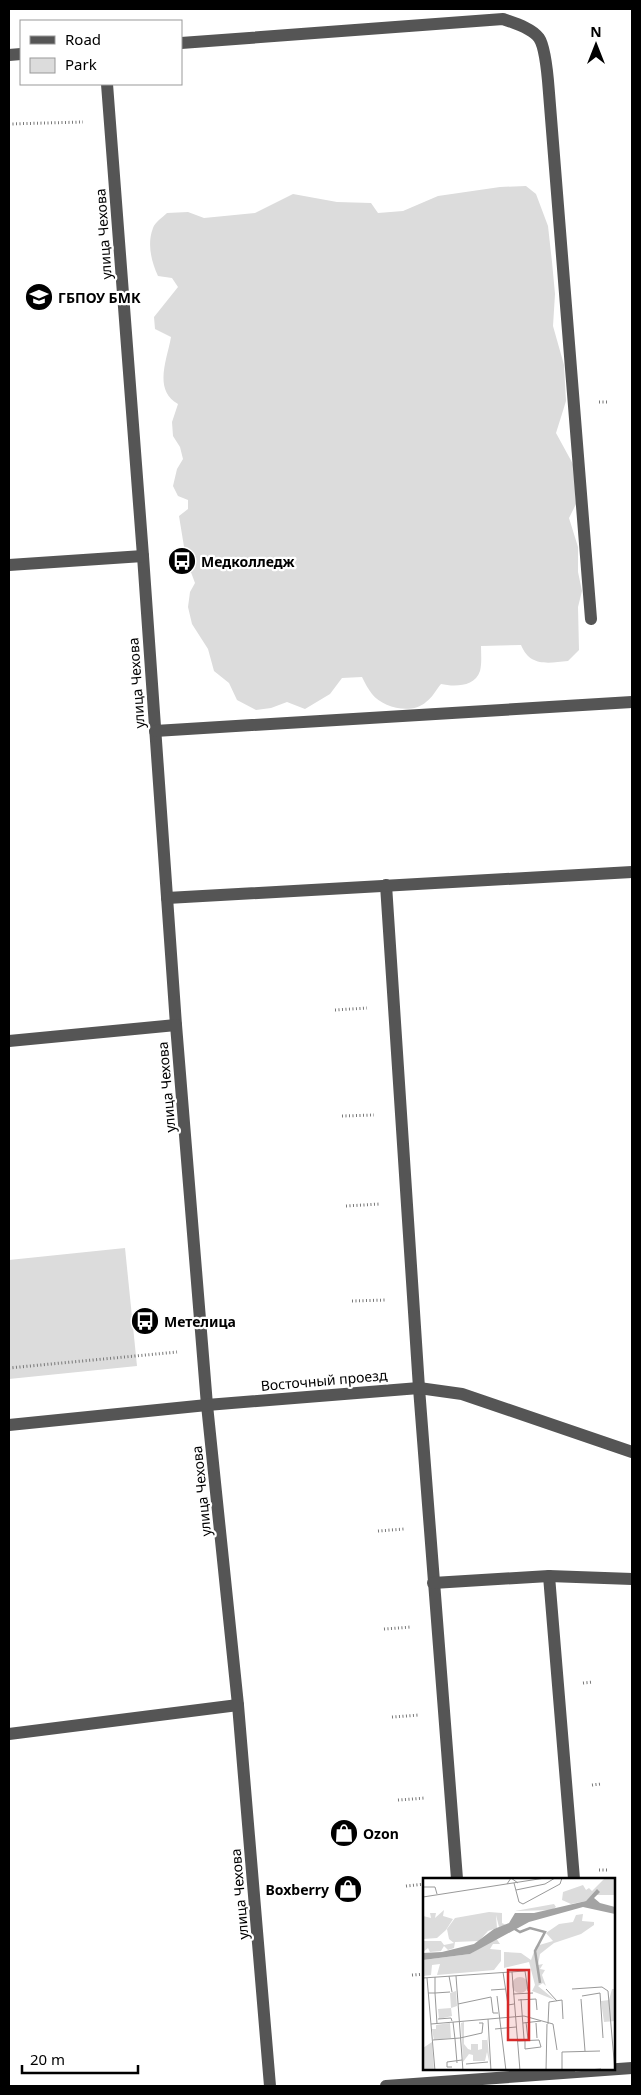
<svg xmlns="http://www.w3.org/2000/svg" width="641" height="2095" font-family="'Noto Sans',sans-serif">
<rect width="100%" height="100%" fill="#fff"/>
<g fill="#dcdcdc">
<path d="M526,186L536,194L548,226L552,262L555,294L553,326L564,365L566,401L556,433L574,466L576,504L569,518L578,547V572L582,591L578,607L579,650L568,661C548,663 530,667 521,645L481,646C481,654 482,663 480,671C475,687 454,687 441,684C436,690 432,698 426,702C412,715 383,708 372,694C368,689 365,683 362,677L342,678L330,694L305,709L287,702L271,708L256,710L237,700L229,683L214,671L208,649L192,624L188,607L190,592L195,583L186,559L179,516L188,509V500L178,496L173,486L177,469L183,459L180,447L173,436L172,422L178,404C153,390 167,360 171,337L155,329L154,317L178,287L172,278L158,276C151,261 147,243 153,228C155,222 163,217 167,213L188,212L204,218L255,213L293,194L337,202L371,203L378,213L403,211L438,196L500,187Z"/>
<polygon points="125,1248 137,1366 9,1379 9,1260"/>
</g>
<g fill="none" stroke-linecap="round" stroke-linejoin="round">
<g stroke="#777" stroke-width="3" stroke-dasharray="1 2.5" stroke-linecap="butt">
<polyline points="9,124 83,122"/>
<polyline points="599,402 608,402"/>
<polyline points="335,1010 367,1008"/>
<polyline points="342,1116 374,1115"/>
<polyline points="346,1206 380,1204"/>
<polyline points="352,1301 387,1300"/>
<polyline points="9,1368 177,1352"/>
<polyline points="378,1531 404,1529"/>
<polyline points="384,1629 411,1627"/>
<polyline points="583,1683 593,1682"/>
<polyline points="392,1717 419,1715"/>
<polyline points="592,1785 601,1784"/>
<polyline points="398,1800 425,1798"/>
<polyline points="599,1870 609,1870"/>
<polyline points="406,1886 425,1884"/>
<polyline points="615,1970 616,1970"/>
<polyline points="412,1975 425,1974"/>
</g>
<g stroke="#555" stroke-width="12">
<path d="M181,43L503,19C514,23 532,28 539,38C546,48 548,80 549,93L591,619"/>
<polyline points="9,55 21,54"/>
<polyline points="107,84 143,556 176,1025 207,1405 238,1705 270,2086"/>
<polyline points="9,565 143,556"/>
<polyline points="155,731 632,702"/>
<polyline points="386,885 419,1388 457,1879"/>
<polyline points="167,898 632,872"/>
<polyline points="9,1041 176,1025"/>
<polyline points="9,1425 207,1405 419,1388 462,1394 632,1452"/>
<polyline points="549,1576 574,1879"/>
<polyline points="433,1583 549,1576 632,1579"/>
<polyline points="9,1734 238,1705"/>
<polyline points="386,2086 632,2068"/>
</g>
</g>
<defs>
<symbol id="university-disc" viewBox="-11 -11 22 22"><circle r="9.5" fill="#000" stroke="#fff"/><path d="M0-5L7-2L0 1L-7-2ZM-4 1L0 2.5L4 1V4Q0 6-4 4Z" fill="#fff"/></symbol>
<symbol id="bus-disc" viewBox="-11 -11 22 22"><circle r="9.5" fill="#000" stroke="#fff"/><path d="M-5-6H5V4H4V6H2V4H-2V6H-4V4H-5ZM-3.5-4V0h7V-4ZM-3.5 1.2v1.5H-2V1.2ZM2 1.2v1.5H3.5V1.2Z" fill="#fff"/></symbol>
<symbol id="shop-disc" viewBox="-11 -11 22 22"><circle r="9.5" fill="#000" stroke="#fff"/><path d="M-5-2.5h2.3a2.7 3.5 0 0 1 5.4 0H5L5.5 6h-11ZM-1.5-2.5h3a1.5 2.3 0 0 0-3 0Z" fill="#fff"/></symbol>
</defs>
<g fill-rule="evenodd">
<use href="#university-disc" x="23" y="281" width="32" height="32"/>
<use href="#bus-disc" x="166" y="545" width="32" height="32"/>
<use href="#bus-disc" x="129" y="1305" width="32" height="32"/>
<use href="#shop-disc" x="328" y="1817" width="32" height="32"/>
<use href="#shop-disc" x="332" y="1873" width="32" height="32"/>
</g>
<g text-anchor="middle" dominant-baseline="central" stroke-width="4.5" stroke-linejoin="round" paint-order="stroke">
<g font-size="14" fill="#000" stroke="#fff">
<text transform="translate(103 234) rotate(-94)">улица Чехова</text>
<text transform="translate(136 683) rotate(-94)">улица Чехова</text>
<text transform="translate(166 1087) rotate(-95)">улица Чехова</text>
<text transform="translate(324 1380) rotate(-5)">Восточный проезд</text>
<text transform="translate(201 1491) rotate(-96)">улица Чехова</text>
<text transform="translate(239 1894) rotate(-95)">улица Чехова</text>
</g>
<g font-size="14" font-weight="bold" fill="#000" stroke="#fff" text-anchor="start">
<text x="58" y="297">ГБПОУ БМК</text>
<text x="201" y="561">Медколледж</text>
<text x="164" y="1321">Метелица</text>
<text x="363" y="1833">Ozon</text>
<text x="329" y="1889" text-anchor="end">Boxberry</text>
</g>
</g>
<g transform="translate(423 1878)">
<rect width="192" height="192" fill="#fff"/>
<path d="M182,0H192V17H169L163,23L148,26L139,22L140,14L160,7L163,12L166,10L169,13ZM131,26L133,29L129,32L92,33ZM21,32L20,38L30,41L23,52L14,60L0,61V38L8,40L7,35H13L12,40ZM66,34L79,35V45L83,47L76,49L73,37L74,50L65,53L56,63L32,64L31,70L25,72L21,68L18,73L7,74L5,70L0,74V63H18L21,67L31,65L26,61L24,51L32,40ZM160,36L159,43L171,44V47L158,56L131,65L117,76L115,87L120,86L117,91L122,92L119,97L123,108L120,105L115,108L132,122L109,113L112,107L106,84L81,90V74L98,75L108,82L113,68L130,63L123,55L136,46L150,44L153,37ZM73,60L77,66H70L67,71L78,72V83L71,92L14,97L17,86L9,87L8,97L0,98V82L47,76ZM89 107a8 8 0 1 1 16 0a8 8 0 1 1-16 0ZM189,111H192V143L181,144L178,123L186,122ZM33,113L34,128L28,130L29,138L16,141L15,131L28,130L27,115ZM41,144V166L45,171L48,172V166H55V172L59,171V162H64V157L67,188L64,174L62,183H50V177L46,176L40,184L38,145ZM27,145L28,160L11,162L9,151H13V147ZM9,164L11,192H0V170Z" fill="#dcdcdc"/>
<path d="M174,11L177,14L171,20L177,25L192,29V36L160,29L106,44L47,76L0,82V75L19,74L51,66L71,51L86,45L92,35H111L163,23Z" fill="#a3a3a3"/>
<path fill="none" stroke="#a3a3a3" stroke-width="2.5" d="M90,50L97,54L107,50L122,54L112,73L117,105"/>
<path fill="none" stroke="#999" stroke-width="1" d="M91,5L96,24L100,26L137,6L139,0M84,6L88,0L95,5M0,9H12L14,16M93,12L122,6L132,0M0,19L122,0M80,94L85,127L91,126M89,94L97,193M26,98L29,114M33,98L40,193M12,99V115L27,114M0,100L102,93L105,113M4,100L12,193M123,111L134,123M149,111L179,109L185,113L192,193M68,112L83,111M5,115H12L14,146M90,116L110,115M74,118L83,193M159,118L177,115L180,160M68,119L70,135H75M98,121L101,161M158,121L162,173M95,122L113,121L114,132M35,126L68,119M15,141L28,140L29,143M65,141L68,193M30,144L32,161M103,144L105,161M100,145L118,143M113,145L114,160M8,146L101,138L130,146L134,172M125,146L126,124L139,122L140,141M72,151L93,149M37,160L59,155L60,145H56M32,161L34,185M10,162L37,160M94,163L116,162L118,169L102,171V163M43,186L65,184M29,189H24V184L39,182M123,193L124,146M139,193V174L177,173M152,193L178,191"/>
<path fill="#d62828" fill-opacity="0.15" stroke="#d62828" stroke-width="2.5" d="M85,92H106V162H85Z"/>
<rect width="192" height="192" fill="none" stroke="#000" stroke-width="2.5"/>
</g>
<rect width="641" height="2095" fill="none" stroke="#000000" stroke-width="20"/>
<rect x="20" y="20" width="162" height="65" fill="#ffffff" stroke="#999999"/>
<rect x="30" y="36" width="25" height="8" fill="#555555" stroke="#999999"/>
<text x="65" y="45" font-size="15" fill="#000000">Road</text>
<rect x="30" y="58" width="25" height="15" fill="#dcdcdc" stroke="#999999"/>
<text x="65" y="70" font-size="15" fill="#000000">Park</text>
<g transform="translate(596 45)" stroke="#ffffff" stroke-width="4" paint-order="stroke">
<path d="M0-4L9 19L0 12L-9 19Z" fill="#000000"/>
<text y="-8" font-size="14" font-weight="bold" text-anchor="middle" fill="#000000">N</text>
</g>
<path d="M22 2065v8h116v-8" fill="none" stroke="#000000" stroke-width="2.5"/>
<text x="30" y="2065" font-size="15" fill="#000000" stroke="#ffffff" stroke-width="4" paint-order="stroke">20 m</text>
</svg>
